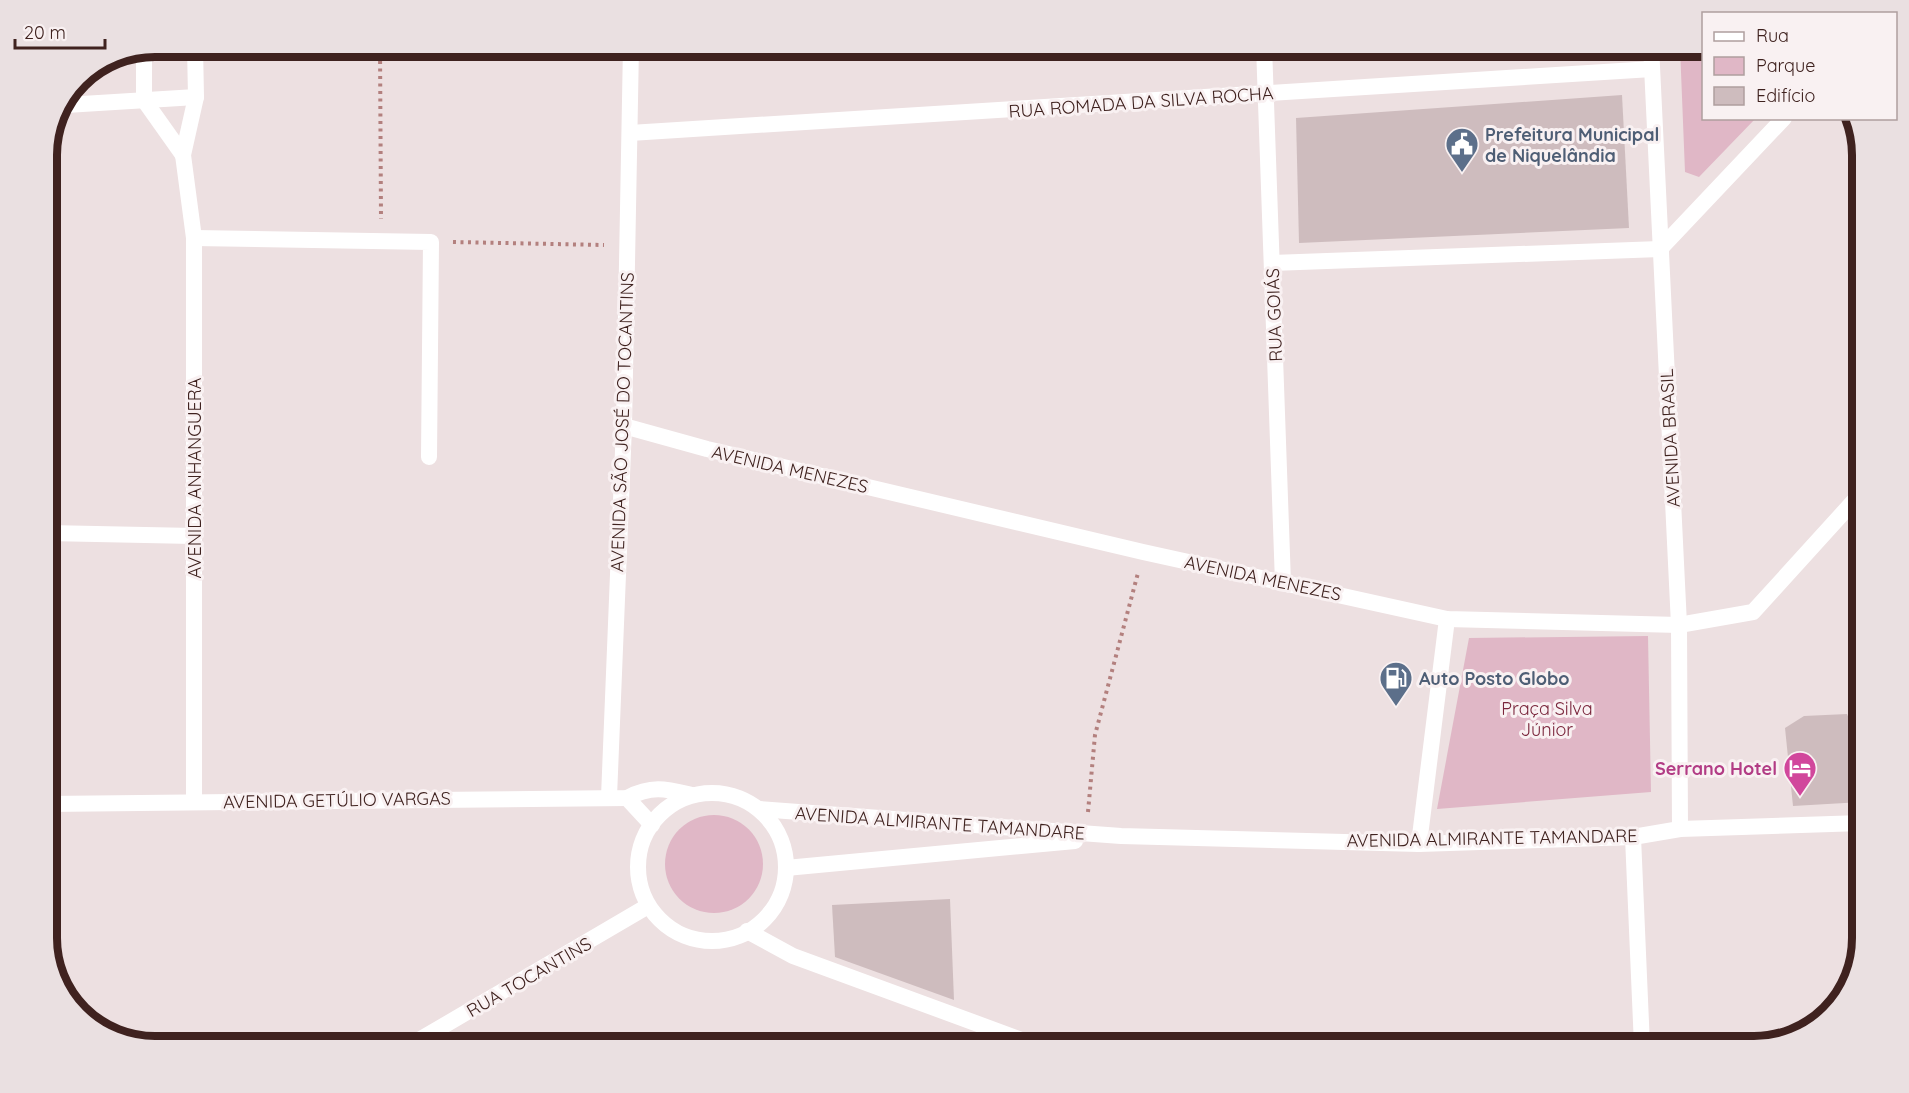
<svg xmlns="http://www.w3.org/2000/svg" width="1909" height="1093" font-family="Quicksand,sans-serif">
<rect width="100%" height="100%" fill="#ede0e1"/>
<g fill="#e0b7c6">
<polygon points="1680,47 1703,47 1704,118 1755,119 1699,177 1685,172"/>
<polygon points="1648,636 1651,792 1437,809 1469,638"/>
<circle cx="714" cy="864" r="49"/>
</g>
<g fill="#cebcbe">
<polygon points="1622,95 1629,228 1299,243 1296,118"/>
<polygon points="1847,714 1862,748 1862,802 1793,806 1785,728 1804,716"/>
<polygon points="950,899 954,1000 835,957 832,905"/>
</g>
<g fill="none" stroke-linecap="round" stroke-linejoin="round">
<g stroke="#b3807e" stroke-width="4" stroke-dasharray="3 4.5" stroke-linecap="butt">
<polyline points="380,46 381,219"/>
<polyline points="453,242 604,245"/>
<polyline points="1088,812 1095,735 1138,573"/>
</g>
<g stroke="#fff" stroke-width="16">
<polyline points="1264,46 1283,583"/>
<polyline points="144,49 144,100 183,155"/>
<polyline points="66,105 196,97"/>
<polyline points="630,133 1652,69"/>
<polyline points="194,238 431,242 429,457"/>
<polyline points="1272,263 1660,249 1784,118"/>
<polyline points="624,426 707,449 1143,552 1447,619 1679,625 1753,612 1862,492"/>
<polyline points="47,533 194,536"/>
<polyline points="609,797 624,426 631,46"/>
<polyline points="194,802 194,238 183,155 196,97 195,46"/>
<polyline points="1680,829 1862,823"/>
<polyline points="1419,844 1447,619"/>
<polyline points="747,931 793,956 1038,1046"/>
<polyline points="409,1046 648,906"/>
</g>
<g stroke="#fff" stroke-width="16">
<circle cx="712" cy="867" r="74"/>
<polyline points="627,798 652,825"/>
<path d="M47,804L627,798C652,785 666,789 692,795"/>
<polyline points="759,809 1121,836 1419,844 1633,837 1680,829 1679,625 1651,46"/>
<polyline points="1633,837 1642,1046"/>
<polyline points="786,868 1075,841"/>
</g>
</g>
<defs>
<symbol id="civic-pin" viewBox="-11 -11 22 30"><path d="M0 17L-7.5 6A9.5 9.5 0 1 1 7.5 6Z" fill="#5c6f8a" stroke="#f9f1f2"/><path d="M-.6-6.5H3V-4.5H.6V-3L4-1V1h2V6H-6V1h2V-1L-.6-3ZM-1.2 2.5V6h2.4V2.5Z" fill="#fff"/></symbol>
<symbol id="fuel-pin" viewBox="-11 -11 22 30"><path d="M0 17L-7.5 6A9.5 9.5 0 1 1 7.5 6Z" fill="#5c6f8a" stroke="#f9f1f2"/><path d="M-5.5-6h7V0h2V4h1.3V-2.5L3-4.5l.8-.8L6-3V5H2.5V1h-1V6h-7ZM-4.2-4.7v3.2H.2V-4.7Z" fill="#fff"/></symbol>
<symbol id="hotel-pin" viewBox="-11 -11 22 30"><path d="M0 17L-7.5 6A9.5 9.5 0 1 1 7.5 6Z" fill="#d1479c" stroke="#f9f1f2"/><path d="M-6-4.5h1.5V1H6V5H4.5V3h-9V5H-6ZM-4 0a1.8 1.8 0 1 1 3.6 0ZM.5 0V-2.5h3Q6-2.5 6 0Z" fill="#fff"/></symbol>
</defs>
<g fill-rule="evenodd">
<use href="#civic-pin" x="1443" y="125" width="38" height="52"/>
<use href="#fuel-pin" x="1377" y="659" width="38" height="52"/>
<use href="#hotel-pin" x="1781" y="749" width="38" height="52"/>
</g>
<g text-anchor="middle" dominant-baseline="central" stroke-width="6" stroke-linejoin="round" paint-order="stroke">
<g font-size="18" fill="#3f221f" stroke="#f9f1f2">
<text transform="translate(1141 102) rotate(-4)">RUA ROMADA DA SILVA ROCHA</text>
<text transform="translate(1274 315) rotate(-92)">RUA GOIÁS</text>
<text transform="translate(622 422) rotate(-88)">AVENIDA SÃO JOSÉ DO TOCANTINS</text>
<text transform="translate(1670 438) rotate(-93)">AVENIDA BRASIL</text>
<text transform="translate(790 469) rotate(13)">AVENIDA MENEZES</text>
<text transform="translate(194 478) rotate(-90)">AVENIDA ANHANGUERA</text>
<text transform="translate(1263 578) rotate(12)">AVENIDA MENEZES</text>
<text transform="translate(337 800) rotate(-1)">AVENIDA GETÚLIO VARGAS</text>
<text transform="translate(940 823) rotate(4)">AVENIDA ALMIRANTE TAMANDARE</text>
<text transform="translate(1492 838) rotate(-1)">AVENIDA ALMIRANTE TAMANDARE</text>
<text transform="translate(529 977) rotate(-30)">RUA TOCANTINS</text>
</g>
<g font-size="18" font-weight="bold" fill="#4e5e75" stroke="#f9f1f2" text-anchor="start">
<text x="1485" y="134">Prefeitura Municipal<tspan x="1485" dy="21">de Niquelândia</tspan></text>
<text x="1419" y="678">Auto Posto Globo</text>
</g>
<g font-size="18" fill="#7a253b" stroke="#f9f1f2">
<text x="1547" y="708">Praça Silva<tspan x="1547" dy="21">Júnior</tspan></text>
</g>
<g font-size="18" font-weight="bold" fill="#b23c85" stroke="#f9f1f2" text-anchor="end">
<text x="1777" y="768">Serrano Hotel</text>
</g>
</g>
<path d="M0 0H1909V1093H0ZM155 57H1754A98 98 0 0 1 1852 155V938A98 98 0 0 1 1754 1036H155A98 98 0 0 1 57 938V155A98 98 0 0 1 155 57Z" fill="#eae0e1" fill-rule="evenodd"/>
<path fill="none" stroke="#3f221f" stroke-width="8" d="M155 57H1754A98 98 0 0 1 1852 155V938A98 98 0 0 1 1754 1036H155A98 98 0 0 1 57 938V155A98 98 0 0 1 155 57Z"/>
<rect x="1702" y="12" width="195" height="108" fill="#f9f1f2" stroke="#af9e9e" stroke-width="1.5"/>
<rect x="1714" y="32" width="30" height="9" fill="#ffffff" stroke="#af9e9e" stroke-width="1.5"/>
<text x="1756" y="42" font-size="18" fill="#3f221f">Rua</text>
<rect x="1714" y="57" width="30" height="18" fill="#e0b7c6" stroke="#af9e9e" stroke-width="1.5"/>
<text x="1756" y="72" font-size="18" fill="#3f221f">Parque</text>
<rect x="1714" y="87" width="30" height="18" fill="#cebcbe" stroke="#af9e9e" stroke-width="1.5"/>
<text x="1756" y="102" font-size="18" fill="#3f221f">Edifício</text>
<path d="M15 39v9h90v-9" fill="none" stroke="#3f221f" stroke-width="3"/>
<text x="24" y="39" font-size="18" fill="#3f221f" stroke="#f9f1f2" stroke-width="4.5" paint-order="stroke">20 m</text>
</svg>
